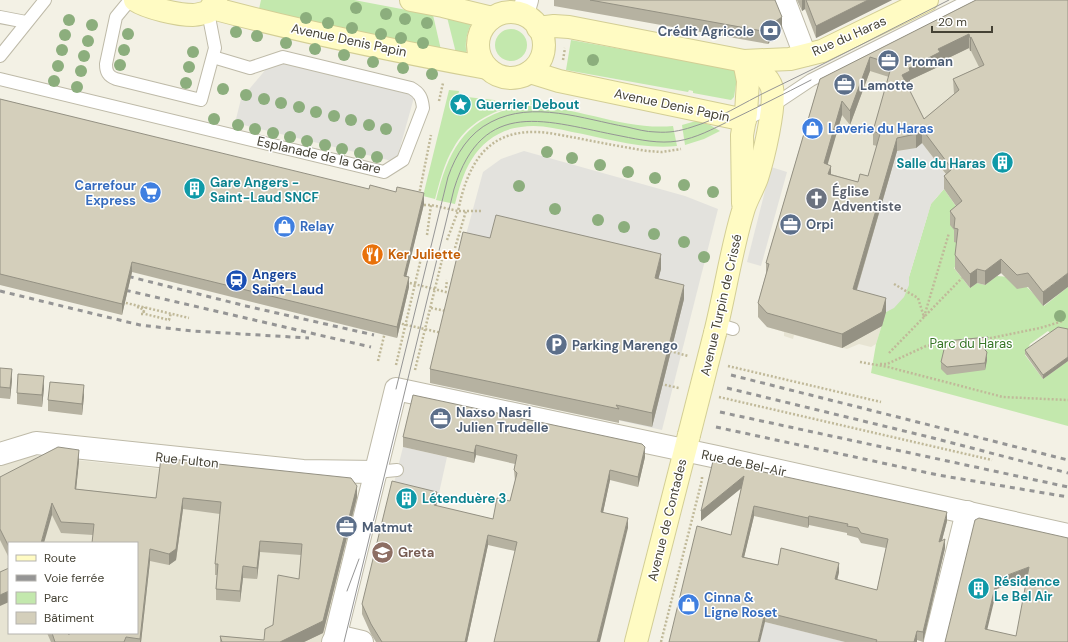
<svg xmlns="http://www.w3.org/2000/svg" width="1068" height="642" font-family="'DM Sans',sans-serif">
<rect width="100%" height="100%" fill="#f3f1e5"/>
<g fill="#e7e4d3" fill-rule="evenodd">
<polygon points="1003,0 977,100 886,312 876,344 871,347 859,344 847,349 821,342 821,340 814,339 814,340 794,335 793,339 784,336 784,332 767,327 820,92"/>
<path d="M0,452L351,489L358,499L323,642H0ZM9,543H137V633H9Z"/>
</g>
<g fill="#c3e8ad">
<polygon points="261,0 354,0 433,15 441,50 259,9"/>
<path d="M447,17L472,21C467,33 464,43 467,55L456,53Z"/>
<circle cx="511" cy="45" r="16"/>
<polygon points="571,40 736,70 738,72 734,97 731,100 693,93 693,91 689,90 688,92 566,70"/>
<path d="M449,90L459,91L458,96L494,100L498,103L512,102L515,105L532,100L538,105C506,103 470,118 454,147C444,163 440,181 435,199L423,196Z"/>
<path d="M523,106C573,104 624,131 673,126L677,146C643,150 605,138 572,132C555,128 538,124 521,127C501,129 482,142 472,159C463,173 459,189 455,204L436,200C449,148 466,116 523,106Z"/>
<polygon points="696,121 710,125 720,131 704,139 685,145 682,125"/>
<path d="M944,189L962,215L959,243L960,263L954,268L970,288L977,283L985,285L997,276C1021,277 1029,288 1044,306L1068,287V333L1053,335L1048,331L1030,344L1025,355L1043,379L1068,361V426L871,373L876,344L886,312C898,306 908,291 909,277L931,204Z"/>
</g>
<g fill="#e3e2dd">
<polygon points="281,60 415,94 396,162 235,123 241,99 267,68"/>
<polygon points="922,143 952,183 944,189 931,204 909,277 909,285 904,297 894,308 886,312 853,302 897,151 909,149"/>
<polygon points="524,151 685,196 718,209 662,430 431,379 463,246 483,172 501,159"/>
<polygon points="771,167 787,172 761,266 747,262"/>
<polygon points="441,386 649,431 648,437 437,390"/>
<polygon points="403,447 447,457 437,502 392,491"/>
<polygon points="765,622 846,642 760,642"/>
</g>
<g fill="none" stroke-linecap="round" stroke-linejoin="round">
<defs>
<g id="lane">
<path d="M130,0L116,17L106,64C106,72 108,76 116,79L201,100L215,48L208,12"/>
<polyline points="0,17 26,22"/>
<polyline points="0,56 45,0"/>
<path d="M0,79L384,172L403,160L423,108C422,98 420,93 411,88L283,57L250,68L213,57"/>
<polyline points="745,120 772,106 811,80 970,0"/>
<polyline points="717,324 733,329"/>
<polyline points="376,472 397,470"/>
</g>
<g id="street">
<polyline points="784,0 805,55"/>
<polyline points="523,14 527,0"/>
<polyline points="0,454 36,443 303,471 376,472"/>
<polyline points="333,642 345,638 362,642"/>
<polyline points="334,642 396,389 717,457 1068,535"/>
<polyline points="935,642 967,512"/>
</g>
<g id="secondary">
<path d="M135,0C147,8 178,15 193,15C198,15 203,13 208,12L216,0"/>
<polyline points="411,0 443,6 492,18"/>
<path d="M212,8C302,32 395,51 487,68"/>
<circle cx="511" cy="45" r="33"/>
<polyline points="538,28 554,26 569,27 744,61 790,59 822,51 927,0"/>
<polyline points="530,72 559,81 745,120"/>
<polyline points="743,203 742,135 746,113 748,81 744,61"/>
<path d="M715,333C725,293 731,251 743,211C746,200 753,189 757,178C763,159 776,106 772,88C768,75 755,67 744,61"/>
<polyline points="636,642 689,435"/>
</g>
</defs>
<use href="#lane" stroke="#bebaa8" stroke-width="14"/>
<use href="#street" stroke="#bebaa8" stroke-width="24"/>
<use href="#secondary" stroke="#d3ce95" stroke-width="24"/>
<g stroke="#c0b999" stroke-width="2.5" stroke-dasharray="2 2" stroke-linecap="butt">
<polyline points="563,60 565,48"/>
<polyline points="439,101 443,83"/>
<polyline points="419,195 431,135"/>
<path d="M420,205H431L458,211C467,168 484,131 535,132C549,132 564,136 577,138C601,143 624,147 647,151L662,152L681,149"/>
<polyline points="427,235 431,205"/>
<polyline points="447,240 458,211 483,211"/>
<polyline points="455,248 466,211"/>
<polyline points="406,282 450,293"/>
<polyline points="894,284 918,298 924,317"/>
<polyline points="446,288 447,280"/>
<polyline points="122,302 189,318"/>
<polyline points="137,307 141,308 145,314 169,320 171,313"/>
<polyline points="431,308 446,311"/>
<polyline points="141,314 143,314 145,307"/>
<polyline points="924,317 949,233"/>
<polyline points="398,323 442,333"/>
<polyline points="986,339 1040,328 1063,321"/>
<polyline points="670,351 688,356"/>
<polyline points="889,353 962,278"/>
<polyline points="860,362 888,367 1003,397 1068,400"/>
<polyline points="880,364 887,364 926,346 947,343"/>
<polyline points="728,366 881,402"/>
<polyline points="661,384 679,388"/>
<polyline points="719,397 992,460"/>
<polyline points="661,642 702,480 702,476"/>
</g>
<use href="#lane" stroke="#fff" stroke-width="12"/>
<use href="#street" stroke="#fff" stroke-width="22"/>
<use href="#secondary" stroke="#fffbc3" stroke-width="22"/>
<g stroke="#959595" stroke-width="1">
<path d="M396,389L448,177C456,154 469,133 491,122C533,100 583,119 627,127C636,129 646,132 656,132C669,133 680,131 692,127C719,119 743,103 768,91C829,62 889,30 949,0"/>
<polyline points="347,591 359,559"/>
<path d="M344,642L454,189C483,95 547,122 621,136C641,140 659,144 678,141C696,138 713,129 729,121C756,108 784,94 811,80"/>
</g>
<g stroke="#959595" stroke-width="3" stroke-dasharray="5 5" stroke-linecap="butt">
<polyline points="119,274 246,306 374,335"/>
<polyline points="116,288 371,347"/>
<polyline points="0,291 140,325 192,331 309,338"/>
<polyline points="731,375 1068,460"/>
<polyline points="727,388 929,437 1068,473"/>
<polyline points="720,412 1068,487"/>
<polyline points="716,427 938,475 1068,497"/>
</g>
<defs>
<polyline id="secondary-bridge" points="689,435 715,333"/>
</defs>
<use href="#secondary-bridge" stroke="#d3ce95" stroke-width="24" stroke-linecap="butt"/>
<g stroke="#c0b999" stroke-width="2.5" stroke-dasharray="2 2" stroke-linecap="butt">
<polyline points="378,361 385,332"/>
<polyline points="396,365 422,254"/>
<polyline points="415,370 442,260"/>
</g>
<use href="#secondary-bridge" stroke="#fffbc3" stroke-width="22"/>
</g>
<g fill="#8cae7d">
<circle cx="356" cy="8" r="6"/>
<circle cx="386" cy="14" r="6"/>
<circle cx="306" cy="18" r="6"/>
<circle cx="405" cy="19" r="6"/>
<circle cx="69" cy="20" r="6"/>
<circle cx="328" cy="23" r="6"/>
<circle cx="427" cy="23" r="6"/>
<circle cx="92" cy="25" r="6"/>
<circle cx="352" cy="28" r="6"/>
<circle cx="236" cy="32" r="6"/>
<circle cx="128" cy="34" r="6"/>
<circle cx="381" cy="34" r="6"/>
<circle cx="65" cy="35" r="6"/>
<circle cx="257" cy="36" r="6"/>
<circle cx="401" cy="38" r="6"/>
<circle cx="88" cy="41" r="6"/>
<circle cx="286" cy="43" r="6"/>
<circle cx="423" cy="43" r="6"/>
<circle cx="315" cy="49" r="6"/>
<circle cx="62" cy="50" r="6"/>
<circle cx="124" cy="50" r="6"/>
<circle cx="193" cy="52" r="6"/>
<circle cx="344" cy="55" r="6"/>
<circle cx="84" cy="56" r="6"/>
<circle cx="593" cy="60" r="6"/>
<circle cx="373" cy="62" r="6"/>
<circle cx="120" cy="65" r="6"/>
<circle cx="58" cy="66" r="6"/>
<circle cx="189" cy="67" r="6"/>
<circle cx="403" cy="68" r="6"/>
<circle cx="81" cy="71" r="6"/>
<circle cx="432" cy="74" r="6"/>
<circle cx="54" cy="81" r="6"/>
<circle cx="186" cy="83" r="6"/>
<circle cx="77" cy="87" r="6"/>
<circle cx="223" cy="89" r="6"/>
<circle cx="246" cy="95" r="6"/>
<circle cx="264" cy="99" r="6"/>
<circle cx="281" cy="103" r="6"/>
<circle cx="299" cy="107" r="6"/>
<circle cx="316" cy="112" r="6"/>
<circle cx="334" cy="116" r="6"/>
<circle cx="214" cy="119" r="6"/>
<circle cx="351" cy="120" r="6"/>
<circle cx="238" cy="125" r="6"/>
<circle cx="369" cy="125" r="6"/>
<circle cx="255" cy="129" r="6"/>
<circle cx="386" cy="129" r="6"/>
<circle cx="273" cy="133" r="6"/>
<circle cx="290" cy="137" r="6"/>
<circle cx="307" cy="141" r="6"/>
<circle cx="325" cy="145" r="6"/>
<circle cx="342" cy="149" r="6"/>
<circle cx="547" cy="152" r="6"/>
<circle cx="360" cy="153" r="6"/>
<circle cx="377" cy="157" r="6"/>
<circle cx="572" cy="158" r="6"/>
<circle cx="600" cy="165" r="6"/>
<circle cx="628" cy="172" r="6"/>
<circle cx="655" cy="178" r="6"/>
<circle cx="684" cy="185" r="6"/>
<circle cx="519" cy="186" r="6"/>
<circle cx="713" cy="192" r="6"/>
<circle cx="555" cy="209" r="6"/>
<circle cx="598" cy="220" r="6"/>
<circle cx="624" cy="227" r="6"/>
<circle cx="654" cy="234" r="6"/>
<circle cx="684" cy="242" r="6"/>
<circle cx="704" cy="257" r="6"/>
<circle cx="1060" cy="316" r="6"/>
</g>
<g fill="#b6b2a1" fill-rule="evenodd">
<polygon points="554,0 775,0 782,29 776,34 768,44 554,6"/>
<polygon points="797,0 892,0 816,38 805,9 802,11"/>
<path d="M976,0H1068L1043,306L1028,287L1017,289L1001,273L985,285L977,283L970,288L955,269V255L957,243L954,242V230L950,225V211L956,206L944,189V176L946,174L922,143L916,148L897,151L857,290L886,312L882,326L842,348L767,327L758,317V303L766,274V263L820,79ZM969,48L970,51H971L979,67L953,79L954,94L924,119L907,86L910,85V80L940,66V62ZM870,71L889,77L873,131V145L877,146L868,176L858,182L831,174L827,164L842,115L850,125Z"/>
<polygon points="0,99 424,204 406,276 409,287 397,338 132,272 122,315 0,285"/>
<polygon points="490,238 661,269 658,279 684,299 652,427 619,420 619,423 430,383 430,369"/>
<polygon points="1068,329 1068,361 1043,379 1025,354 1025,350"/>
<polygon points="988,344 986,351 987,360 985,370 947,375 941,369 941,362"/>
<polygon points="0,368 12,380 10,399 0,398"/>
<polygon points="44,388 42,407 17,404 17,393"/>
<polygon points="84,396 82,415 48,411 48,400"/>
<polygon points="403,437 645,457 638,487 610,480 603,512 628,528 515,551 488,545 467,642 376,642 371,634 362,614 362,604 437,502 436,506 493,519 510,501 515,481 514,470 515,464 476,455 474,463 403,447"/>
<polygon points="79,461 76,489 156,498 357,497 323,633 304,642 220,642 220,636 264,640 299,579 301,555 260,552 257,579 243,578 240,602 216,600 216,589 217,575 215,575 215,564 220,514 183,509 176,560 169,565 150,561 141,642 51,642 47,633 68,633 69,635 137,633 93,535 61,533 52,515 9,543 9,558 0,540 0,477"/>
<path d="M713,461L947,521L942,540L945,548L923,642L917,640V642H845L765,622L731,535L741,488L701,521ZM754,516L808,528L809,525L847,533V535L858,538L861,543L886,548L877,590L837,580L839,572L778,565L744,557Z"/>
</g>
<g fill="#949183">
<polygon points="802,0 805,0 805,9 802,11"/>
<polygon points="868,0 892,0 816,38 816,26"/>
<polygon points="782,17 782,29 776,34 768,44 768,32 776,21"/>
<polygon points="969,34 969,48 940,62 940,66 910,80 910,85 902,89 902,75 909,68 938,49"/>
<polygon points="971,37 971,51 970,51 970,38"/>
<polygon points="870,57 870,71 850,125 850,111"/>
<polygon points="842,101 842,115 824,177 824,163"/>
<polygon points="922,129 922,143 916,148 916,134"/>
<polygon points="897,138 897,151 853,302 853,289"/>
<polygon points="831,166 831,179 828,174"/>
<polygon points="424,193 424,204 404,286 404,276"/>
<polygon points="661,254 661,269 655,292 655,278"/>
<polygon points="1001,259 1001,273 985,285 985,271"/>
<polygon points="132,262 132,272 122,315 122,304"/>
<polygon points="977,269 977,283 970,288 970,274"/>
<polygon points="1068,273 1068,287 1043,306 1043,292"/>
<polygon points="409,277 409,287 397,338 397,327"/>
<polygon points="684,285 684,299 652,427 652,413"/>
<polygon points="886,298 886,312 882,326 842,348 842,334"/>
<polygon points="988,337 988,344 984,357 984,349"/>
<polygon points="987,352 987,360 985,370 985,363"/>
<polygon points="1068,357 1068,361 1043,379 1043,375"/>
<polygon points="12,369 12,380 10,399 10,388"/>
<polygon points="44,376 44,388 42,407 42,395"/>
<polygon points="84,385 84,396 82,415 82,404"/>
<polygon points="476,445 476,455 474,463 474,453"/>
<polygon points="645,447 645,457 638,487 638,477"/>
<polygon points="79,450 79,461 75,500 75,489"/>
<polygon points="610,470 610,480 601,522 601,512"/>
<polygon points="744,476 744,486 701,521 701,511"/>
<polygon points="357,486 357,497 323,633 304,642 280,642"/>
<polygon points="437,492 437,502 434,515 434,505"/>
<polygon points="183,498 183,509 176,560 169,565 169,554"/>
<polygon points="52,503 52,515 44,543 41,543"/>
<polygon points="754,506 754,516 742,566 742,557"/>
<polygon points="947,512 947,521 939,552 939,542"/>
<polygon points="809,516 809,525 808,528 808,518"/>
<polygon points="628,518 628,528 600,642 597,642"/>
<polygon points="488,535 488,545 467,642 465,642"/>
<polygon points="945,539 945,548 923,642 923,632"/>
<polygon points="260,541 260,552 257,579 257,568"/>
<polygon points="150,549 150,561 141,642 140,642"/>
<polygon points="839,563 839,572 835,589 835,579"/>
<polygon points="243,566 243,578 240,602 240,591"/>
<polygon points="1029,567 1029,578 997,589 985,639 985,629 997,579"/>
<polygon points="9,591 9,602 0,606 0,595"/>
<polygon points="765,612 765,622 760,642 758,642"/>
<polygon points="917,631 917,642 914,642"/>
</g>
<g fill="#d4cfbb" stroke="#949183" fill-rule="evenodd">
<polygon points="590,0 775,0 782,17 776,21 768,32"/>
<polygon points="806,0 868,0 816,26"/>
<path d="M976,0H1068V273L1043,292L1028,273L1017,275L1001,259L985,271L977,269L970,274L955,255L958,229L954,228L955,218L950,211L962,201L944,176L952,169L922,129L916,134L897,138L853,289L886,298L882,312L842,334L767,313L758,303L769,264L766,263L820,79ZM969,34L970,38L971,37L984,65L953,79L959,90L924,119L902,75L910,71L909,68L940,52L938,49ZM870,57L892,64L873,131L880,134L868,176L860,174L858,182L828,174L831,166L824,163L842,101L850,111Z"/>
<polygon points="0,99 369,189 370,185 396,192 397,187 424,193 404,276 409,277 397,327 132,262 122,304 0,274"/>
<polygon points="496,215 661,254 655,278 684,285 652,413 616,405 619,409 430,369 463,232 490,238"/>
<polygon points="1058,327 1068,329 1068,357 1043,375 1025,350"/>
<polygon points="988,337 984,349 987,352 985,363 947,367 941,362 946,341"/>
<polygon points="0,368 12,369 10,388 0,387"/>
<polygon points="18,374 44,376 42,395 17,393"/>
<polygon points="50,382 84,385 82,404 48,400"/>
<polygon points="413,395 642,444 645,447 638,477 610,470 601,512 628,518 597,642 494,642 517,542 488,535 465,642 382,642 371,624 362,604 392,481 437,492 434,505 493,519 497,498 510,501 517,473 514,470 517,455 476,445 474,453 403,437"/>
<polygon points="58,447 79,450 75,489 156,498 161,458 351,478 357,486 323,621 280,642 222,642 220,636 264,640 265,629 273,625 278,575 299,579 302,544 260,541 257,568 243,566 240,591 216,589 218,564 215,564 221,502 183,498 176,549 169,554 150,549 140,639 126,637 124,642 55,642 52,633 68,633 69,635 69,633 137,633 137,543 92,543 94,524 61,522 52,503 41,543 9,543 9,547 0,529 0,477"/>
<path d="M713,461L947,512L939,542L945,539L923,632L917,631L914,642H876L877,640L765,612L758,642H669L697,526L731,535L744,476L701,511ZM754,506L808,518L809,516L848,524L847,526L858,528L861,533L888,539L877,590L835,579L839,563L781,548L778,565L742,557Z"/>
<path d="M979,518L1068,538V642H945L975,520ZM1029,567L1016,636L985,629L997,579Z"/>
<polygon points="9,568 9,591 0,595 0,572"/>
</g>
<defs>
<symbol id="bank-disc" viewBox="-11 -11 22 22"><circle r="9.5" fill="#5c6f8a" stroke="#fff"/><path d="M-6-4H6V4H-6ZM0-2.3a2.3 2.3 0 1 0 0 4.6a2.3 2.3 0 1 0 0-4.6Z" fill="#fff"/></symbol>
<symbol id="office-disc" viewBox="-11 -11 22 22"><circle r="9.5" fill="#5c6f8a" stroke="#fff"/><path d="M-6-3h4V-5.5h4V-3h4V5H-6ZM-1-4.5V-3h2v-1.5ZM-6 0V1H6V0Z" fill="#fff"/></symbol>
<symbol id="sight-disc" viewBox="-11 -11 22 22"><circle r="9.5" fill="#0f9aa8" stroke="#fff"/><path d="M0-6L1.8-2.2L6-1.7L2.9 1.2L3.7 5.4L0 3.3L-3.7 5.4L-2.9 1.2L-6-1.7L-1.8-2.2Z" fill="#fff"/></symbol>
<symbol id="shop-disc" viewBox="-11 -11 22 22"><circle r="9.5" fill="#3f7fe0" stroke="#fff"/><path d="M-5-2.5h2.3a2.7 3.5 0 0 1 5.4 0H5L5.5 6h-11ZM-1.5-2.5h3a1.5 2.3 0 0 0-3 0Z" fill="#fff"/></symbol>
<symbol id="building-disc" viewBox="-11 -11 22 22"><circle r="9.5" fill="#0f9aa8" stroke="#fff"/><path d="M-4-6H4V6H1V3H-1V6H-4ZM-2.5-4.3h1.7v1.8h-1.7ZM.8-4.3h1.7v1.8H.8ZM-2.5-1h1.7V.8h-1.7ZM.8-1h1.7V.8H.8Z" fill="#fff"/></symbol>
<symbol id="supermarket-disc" viewBox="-11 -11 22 22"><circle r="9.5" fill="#3f7fe0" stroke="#fff"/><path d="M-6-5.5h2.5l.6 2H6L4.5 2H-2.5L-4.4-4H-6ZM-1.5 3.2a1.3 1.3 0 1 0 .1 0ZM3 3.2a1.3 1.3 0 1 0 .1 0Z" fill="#fff"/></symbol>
<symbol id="church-disc" viewBox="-11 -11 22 22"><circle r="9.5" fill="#6b7280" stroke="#fff"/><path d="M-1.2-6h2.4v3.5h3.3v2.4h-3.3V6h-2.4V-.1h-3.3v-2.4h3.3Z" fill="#fff"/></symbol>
<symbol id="restaurant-disc" viewBox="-11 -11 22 22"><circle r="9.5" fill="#e8710a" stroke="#fff"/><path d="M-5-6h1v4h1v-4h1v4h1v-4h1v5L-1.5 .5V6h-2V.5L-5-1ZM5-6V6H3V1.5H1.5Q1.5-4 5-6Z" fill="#fff"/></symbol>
<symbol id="station-disc" viewBox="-11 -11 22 22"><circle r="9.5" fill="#1a4fb4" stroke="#fff"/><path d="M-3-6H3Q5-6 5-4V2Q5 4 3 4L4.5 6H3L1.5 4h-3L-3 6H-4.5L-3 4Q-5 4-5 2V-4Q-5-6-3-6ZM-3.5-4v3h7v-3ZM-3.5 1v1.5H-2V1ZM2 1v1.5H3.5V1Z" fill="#fff"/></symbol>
<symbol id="parking-disc" viewBox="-11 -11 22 22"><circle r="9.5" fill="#5c6f8a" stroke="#fff"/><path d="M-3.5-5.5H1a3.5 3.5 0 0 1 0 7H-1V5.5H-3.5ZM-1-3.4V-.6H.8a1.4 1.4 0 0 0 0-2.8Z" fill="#fff"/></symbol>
<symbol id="university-disc" viewBox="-11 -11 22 22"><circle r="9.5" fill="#8d6e63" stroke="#fff"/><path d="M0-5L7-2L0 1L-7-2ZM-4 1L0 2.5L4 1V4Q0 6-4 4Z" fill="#fff"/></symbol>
</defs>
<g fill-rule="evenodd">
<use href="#bank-disc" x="758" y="18" width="25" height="25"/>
<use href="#office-disc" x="876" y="48" width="25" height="25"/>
<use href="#office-disc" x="832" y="72" width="25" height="25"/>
<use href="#sight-disc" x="448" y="92" width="25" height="25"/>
<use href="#shop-disc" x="800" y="116" width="25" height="25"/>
<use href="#building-disc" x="990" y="150" width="25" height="25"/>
<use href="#building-disc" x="182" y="176" width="25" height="25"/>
<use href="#supermarket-disc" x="138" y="180" width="25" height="25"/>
<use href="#church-disc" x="804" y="186" width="25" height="25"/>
<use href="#office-disc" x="778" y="212" width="25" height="25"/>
<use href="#shop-disc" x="272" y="214" width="25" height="25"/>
<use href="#restaurant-disc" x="360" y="242" width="25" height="25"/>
<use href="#station-disc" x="224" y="268" width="25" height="25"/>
<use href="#parking-disc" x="544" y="332" width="25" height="25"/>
<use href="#office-disc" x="428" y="406" width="25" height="25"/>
<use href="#building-disc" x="394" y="486" width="25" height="25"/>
<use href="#office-disc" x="334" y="514" width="25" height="25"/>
<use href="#university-disc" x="370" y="540" width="25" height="25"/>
<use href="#building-disc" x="966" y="576" width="25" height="25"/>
<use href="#shop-disc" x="676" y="592" width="25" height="25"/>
</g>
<g text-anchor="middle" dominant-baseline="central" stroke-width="3" stroke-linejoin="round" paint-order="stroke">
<g font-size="13" font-weight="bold" fill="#4e5e75" stroke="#fff" text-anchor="start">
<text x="754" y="31" text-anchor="end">Crédit Agricole</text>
<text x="904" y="61">Proman</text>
<text x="860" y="85">Lamotte</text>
<text x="806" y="224">Orpi</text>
<text x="572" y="345">Parking Marengo</text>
<text x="456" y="412">Naxso Nasri<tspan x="456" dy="15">Julien Trudelle</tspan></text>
<text x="362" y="527">Matmut</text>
</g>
<g font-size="13" fill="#454235" stroke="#fff">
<text transform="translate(849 36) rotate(-24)">Rue du Haras</text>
<text transform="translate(349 40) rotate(12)">Avenue Denis Papin</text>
<text transform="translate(672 105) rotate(12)">Avenue Denis Papin</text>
<text transform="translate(319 155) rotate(13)">Esplanade de la Gare</text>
<text transform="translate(721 305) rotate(-77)">Avenue Turpin de Crissé</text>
<text transform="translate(187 460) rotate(6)">Rue Fulton</text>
<text transform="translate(744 463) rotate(12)">Rue de Bel-Air</text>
<text transform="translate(667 520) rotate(-76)">Avenue de Contades</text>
</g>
<g font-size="13" font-weight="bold" fill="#0d838f" stroke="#fff" text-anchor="start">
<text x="476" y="104">Guerrier Debout</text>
<text x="986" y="163" text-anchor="end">Salle du Haras</text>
<text x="210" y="182">Gare Angers -<tspan x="210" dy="15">Saint-Laud SNCF</tspan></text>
<text x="422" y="498">Létenduère 3</text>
<text x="994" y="581">Résidence<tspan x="994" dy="15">Le Bel Air</tspan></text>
</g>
<g font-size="13" font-weight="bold" fill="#366cbe" stroke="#fff" text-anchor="start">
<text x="828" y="128">Laverie du Haras</text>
<text x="136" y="185" text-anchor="end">Carrefour<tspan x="136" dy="15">Express</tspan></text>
<text x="300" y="226">Relay</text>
<text x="704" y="597">Cinna &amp;<tspan x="704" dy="15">Ligne Roset</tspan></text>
</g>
<g font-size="13" font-weight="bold" fill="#5b616d" stroke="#fff" text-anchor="start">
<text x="832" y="191">Église<tspan x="832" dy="15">Adventiste</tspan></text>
</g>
<g font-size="13" font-weight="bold" fill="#c56008" stroke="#fff" text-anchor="start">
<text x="388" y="254">Ker Juliette</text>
</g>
<g font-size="13" font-weight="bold" fill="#164399" stroke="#fff" text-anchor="start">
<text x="252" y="274">Angers<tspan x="252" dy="15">Saint-Laud</tspan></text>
</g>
<g font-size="13" fill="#387728" stroke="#fff">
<text x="971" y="343">Parc du Haras</text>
</g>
<g font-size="13" font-weight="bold" fill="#785e54" stroke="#fff" text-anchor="start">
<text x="398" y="552">Greta</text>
</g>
</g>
<rect x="8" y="542" width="130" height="92" fill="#ffffff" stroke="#b5b3ae"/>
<rect x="16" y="555" width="20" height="6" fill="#fffbc3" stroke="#b5b3ae"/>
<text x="44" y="562" font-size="12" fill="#454235">Route</text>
<rect x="16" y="575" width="20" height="6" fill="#959595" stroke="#b5b3ae"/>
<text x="44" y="582" font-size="12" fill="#454235">Voie ferrée</text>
<rect x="16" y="592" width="20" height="12" fill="#c3e8ad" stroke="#b5b3ae"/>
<text x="44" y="602" font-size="12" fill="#454235">Parc</text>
<rect x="16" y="612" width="20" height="12" fill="#d4cfbb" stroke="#b5b3ae"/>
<text x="44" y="622" font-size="12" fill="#454235">Bâtiment</text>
<path d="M932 26v6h60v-6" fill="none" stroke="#454235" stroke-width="2"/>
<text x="938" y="26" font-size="12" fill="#454235" stroke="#ffffff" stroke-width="3" paint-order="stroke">20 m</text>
</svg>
